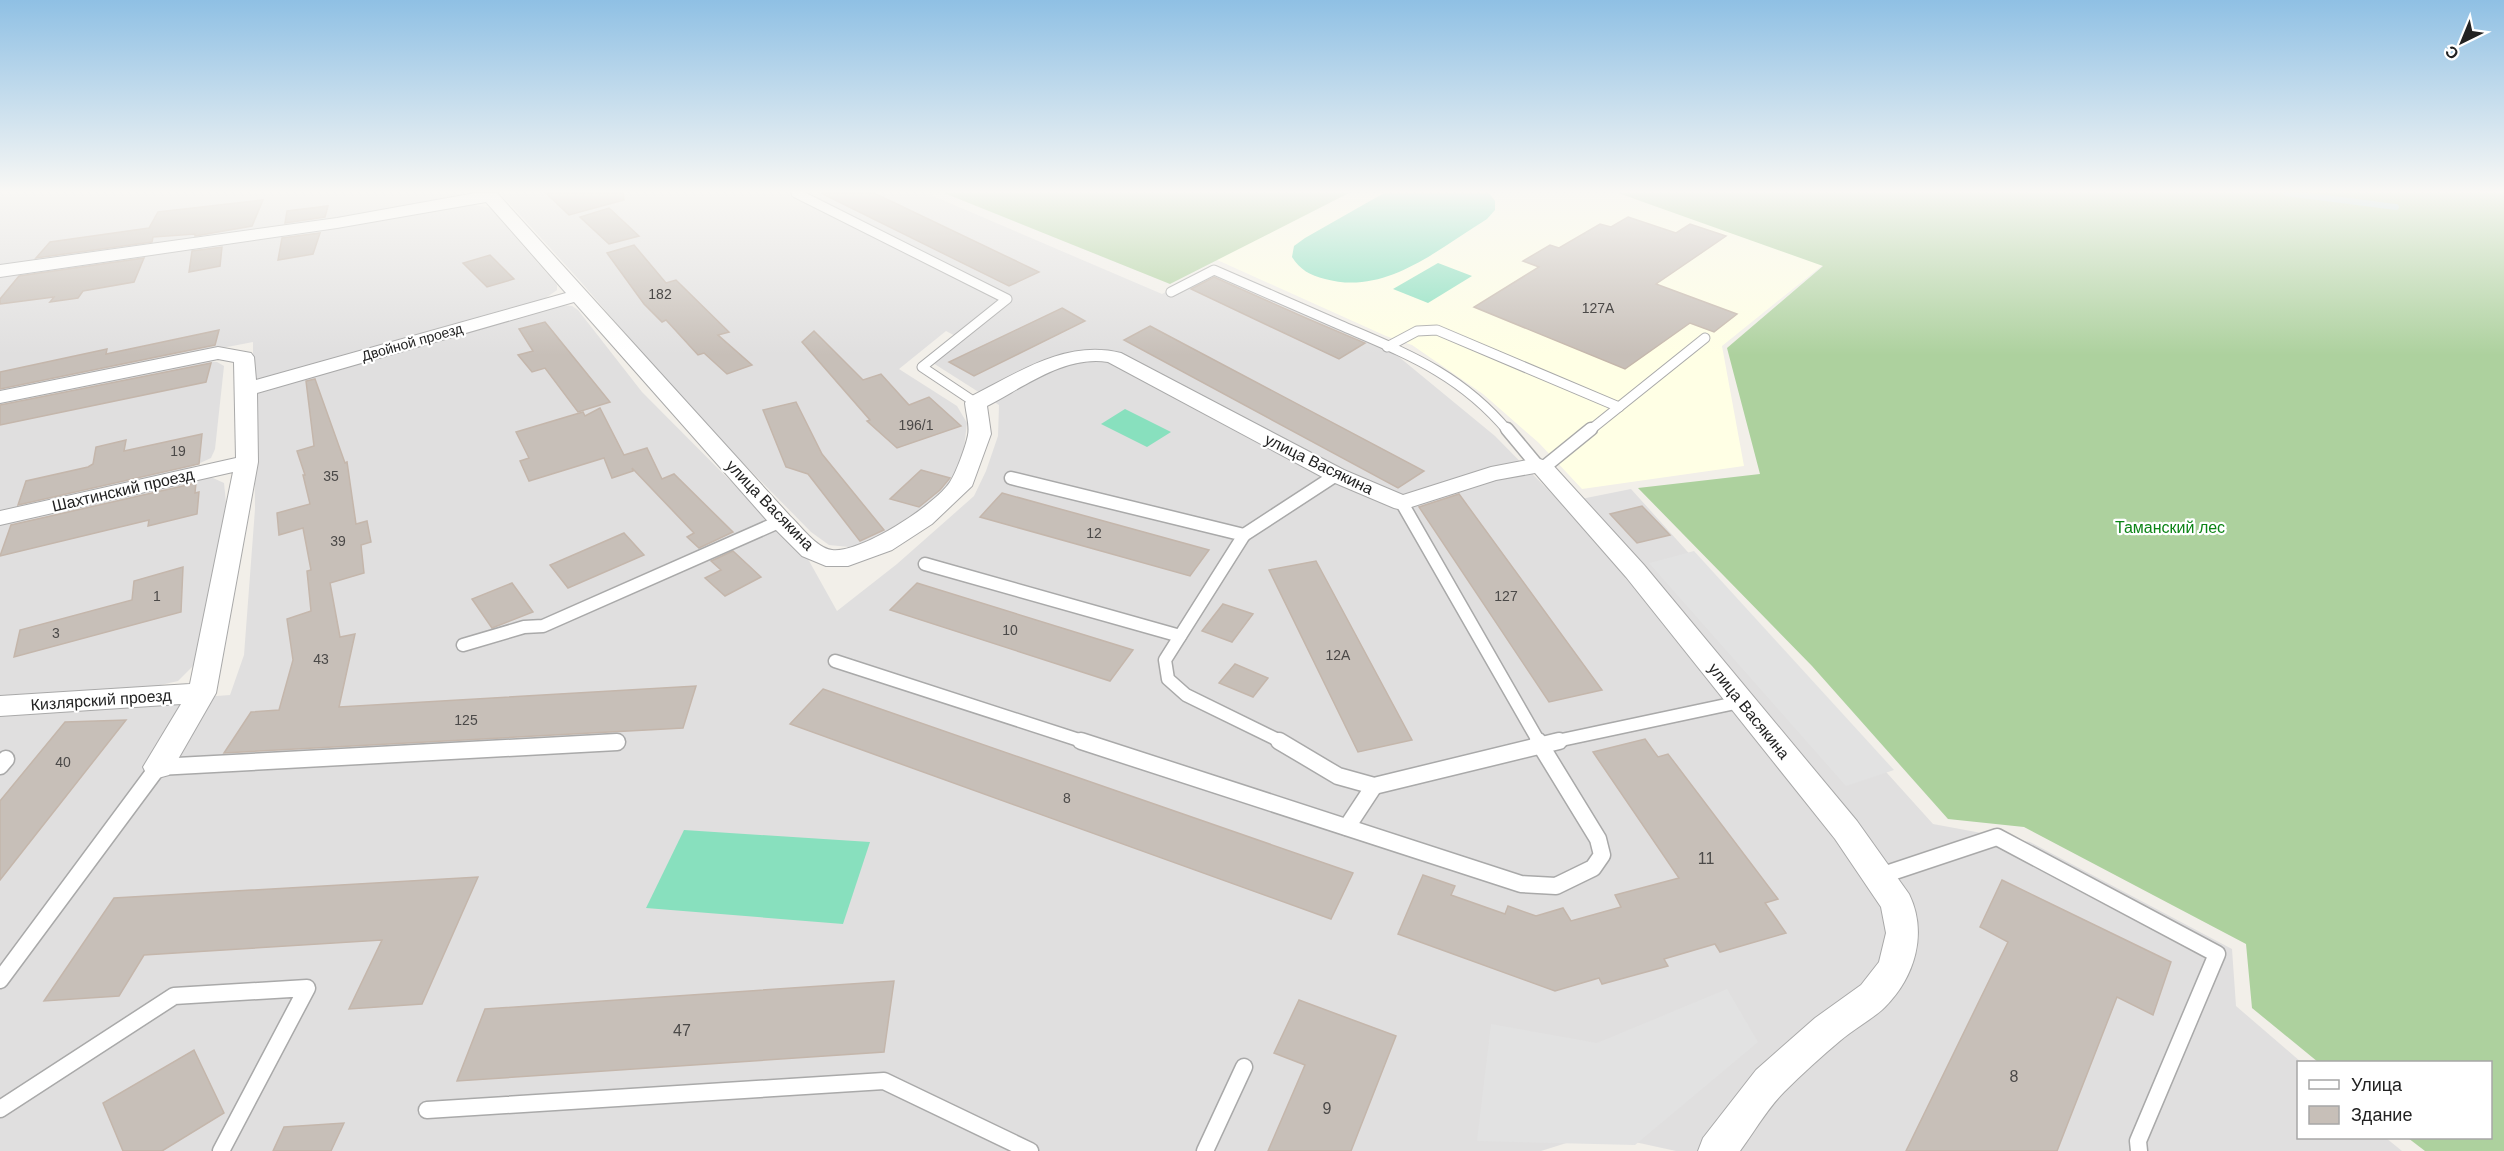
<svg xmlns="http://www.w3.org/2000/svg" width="2504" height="1151" font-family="Arial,sans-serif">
<rect width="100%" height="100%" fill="#f2efe9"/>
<g fill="#e0dfdf">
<polygon points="0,193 468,193 329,221 0,266"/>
<polygon points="500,193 926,193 1162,294 1214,267 1382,343 1495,436 1561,503 1631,489 1933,824 2030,842 2232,949 2236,1006 2301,1062 2298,1062 2298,1138 2386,1138 2402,1151 1676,1151 1630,1141 1576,1140 1541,1151 0,1151 0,712 230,695 244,655 255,509 254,390 561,305 572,306 578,310 642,392 808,559 837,611 897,564 974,496 986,471 998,436 999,405 933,363 961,339 946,331 899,369 957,406 967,423 964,448 953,485 908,520 868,543 849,547 829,545 811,532 689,408 581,282"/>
<polygon points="470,204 490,208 557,285 557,290 540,302 253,381 253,342 0,391 0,274"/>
<polygon points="203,361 217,362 224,366 215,449 211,458 185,470 0,513 0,402"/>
<polygon points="202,477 213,478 224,483 230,544 210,649 178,681 152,687 0,697 0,524"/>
</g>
<polygon fill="#ffffe5" points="1346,193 1622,193 1824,264 1722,346 1744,466 1582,489 1539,443 1483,394 1412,345 1386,336 1215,259"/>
<g fill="#add19e">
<polygon points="944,193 1349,193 1170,284"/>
<polygon points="1618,193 2504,193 2504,1151 2425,1151 2408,1138 2490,1138 2490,1062 2318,1062 2252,1008 2246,944 2024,827 1948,819 1812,666 1638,488 1760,474 1727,348 1823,266"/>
</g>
<g fill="#88e0be">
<path d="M1384,193H1489L1495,201V210L1487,219C1438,249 1386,296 1325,279C1310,275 1300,270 1292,257L1294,246L1305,238Z"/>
<polygon points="1438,263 1472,276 1428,303 1393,289"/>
<polygon points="1125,409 1171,432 1147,447 1101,424"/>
<polygon points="684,830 870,842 843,924 646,908"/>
</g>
<g fill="#e2e2e2">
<polygon points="1694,551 1894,770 1846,786 1649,563"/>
<polygon points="1727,989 1758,1042 1635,1145 1477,1141 1491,1024 1597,1043"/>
</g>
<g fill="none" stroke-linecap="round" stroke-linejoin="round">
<polyline stroke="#aad3df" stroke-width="6" points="2286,193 2396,207"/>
</g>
<g fill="#c7bfb8" stroke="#c4b6ab" stroke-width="1.5">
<polygon points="546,193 623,193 624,200 569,215"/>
<polygon points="821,193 874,193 1039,272 1009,286"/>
<polygon points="263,200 252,226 195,236 195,234 153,237 152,242 36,258 50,242 149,228 158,212"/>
<polygon points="328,206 325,217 285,223 287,211"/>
<polygon points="609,208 639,236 609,244 580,217"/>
<polygon points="1628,217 1676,233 1690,224 1726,236 1656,284 1737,314 1714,332 1690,323 1625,369 1474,307 1539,267 1523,261 1550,245 1559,248 1600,224 1611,227"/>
<polygon points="320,233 313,254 278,260 282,238"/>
<polygon points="634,245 666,283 676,280 729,332 718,335 752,365 727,374 704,353 698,355 666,320 662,322 644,304 607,253"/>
<polygon points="222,247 220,266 189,272 192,251"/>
<polygon points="490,255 514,279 487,287 463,263"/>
<polygon points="144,258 134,282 83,291 78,298 50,302 54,297 0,304 0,299 19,276"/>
<polygon points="1214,277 1306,318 1365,343 1339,359 1191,289"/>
<polygon points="1062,308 1085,321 974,376 949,362"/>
<polygon points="545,322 610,402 578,412 545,368 532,372 518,355 533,351 519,329"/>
<polygon points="1150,326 1424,471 1398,488 1124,340"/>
<polygon points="219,330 215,345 0,389 0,372 107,349 106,354"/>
<polygon points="814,331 863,380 881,374 909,405 929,397 961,426 897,448 867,421 870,420 802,342"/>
<polygon points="211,363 206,382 0,425 0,405"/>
<polygon points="315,379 345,463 347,462 356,524 367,521 371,542 361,545 364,573 330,583 340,637 355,634 339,707 696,686 683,728 224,753 251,712 279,710 293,660 287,619 311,611 307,571 311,570 303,528 279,535 277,513 310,504 303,475 305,475 297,451 314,446 306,381"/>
<polygon points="796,402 822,454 884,530 860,541 808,474 786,467 763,410"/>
<polygon points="600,408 624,455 647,448 662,479 674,474 733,532 699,548 687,537 694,533 632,468 633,471 612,478 604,458 529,481 520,461 529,458 516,432 583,412 585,416"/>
<polygon points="202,434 199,464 18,505 26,481 88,467 93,464 96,447 126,440 124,451"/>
<polygon points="921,470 950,478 940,490 919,507 890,499"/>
<polygon points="196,483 195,493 199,492 197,514 148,526 149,520 0,556 11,525"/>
<polygon points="1002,493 1209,550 1190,576 980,517"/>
<polygon points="1459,494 1602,690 1549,702 1419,507"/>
<polygon points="1642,506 1670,535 1637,543 1610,514"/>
<polygon points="624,533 644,555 568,588 550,565"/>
<polygon points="733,551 761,577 725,596 705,578 721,570 711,561"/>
<polygon points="1316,561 1412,740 1358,752 1269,570"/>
<polygon points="183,567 181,612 14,657 20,630 132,600 134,581"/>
<polygon points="512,583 533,612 492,628 472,599"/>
<polygon points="917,583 1133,650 1110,681 890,610"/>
<polygon points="1223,604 1253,614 1232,642 1202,631"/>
<polygon points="1235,664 1268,678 1253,697 1219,683"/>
<polygon points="823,689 1353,873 1331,919 790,724"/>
<polygon points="126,720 0,880 0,801 65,722"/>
<polygon points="1645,739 1658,757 1668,754 1778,899 1765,903 1786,933 1720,952 1715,944 1664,959 1668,966 1602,984 1599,978 1555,991 1398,934 1423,875 1455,886 1451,895 1505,914 1508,906 1536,916 1563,908 1571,921 1621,907 1615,895 1679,878 1593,752"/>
<polygon points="478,877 422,1004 349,1009 382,940 144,955 119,996 44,1001 114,898"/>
<polygon points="2002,880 2171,962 2153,1015 2117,997 2057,1151 1906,1151 2008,942 1980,927"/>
<polygon points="894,981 884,1052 457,1081 485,1009"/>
<polygon points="1299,1000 1396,1036 1351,1151 1268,1151 1305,1065 1274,1053"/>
<polygon points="194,1050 224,1113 162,1151 123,1151 103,1103"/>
<polygon points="344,1123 331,1151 273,1151 284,1127"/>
</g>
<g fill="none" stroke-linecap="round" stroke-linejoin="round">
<defs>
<g id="lane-far2">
<polyline points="796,193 1007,299 922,367 976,403"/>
<path d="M1171,292L1214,270C1256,288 1298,307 1340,325C1407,354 1459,373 1508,431"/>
<polyline points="1387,347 1417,331 1437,330 1619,407"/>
<polyline points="1589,431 1705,338"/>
</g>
<g id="lane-far1">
<polyline points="1507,429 1537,465"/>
<polyline points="1543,468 1591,429"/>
<polyline points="1011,478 1244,535 1165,660 1168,679 1186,695 1282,742"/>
<polyline points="1402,503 1539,742"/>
<polyline points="1244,535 1336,475"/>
<polyline points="925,564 1180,636"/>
<polyline points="463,645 524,627 543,626 781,521"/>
<polyline points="835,661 1085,742"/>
<polyline points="610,742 617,742"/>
<polyline points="1552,742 1740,702"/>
</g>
<g id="lane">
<polyline points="1081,741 1521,884 1556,886 1593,868 1602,855 1598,839 1538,741"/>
<polyline points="1279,741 1338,776 1374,786 1559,741"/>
<polyline points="0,766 6,759"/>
<polyline points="1347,827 1374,786"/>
<polyline points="1880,876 1997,837 2217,954 2138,1141 2139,1151"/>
<polyline points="0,980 158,767 617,742"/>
<polyline points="0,1109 174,996 307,988 221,1151"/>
<polyline points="427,1110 884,1081 1030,1151"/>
<polyline points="1205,1151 1244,1067"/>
</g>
<path id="street" d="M475,193H497L790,516C801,526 816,548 832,550C860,554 935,505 950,482C956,473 966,446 968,435C970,426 966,413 965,403L968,398C1016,374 1065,339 1121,353L1344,470L1403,495L1491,467L1537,458L1551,463L1644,565L1857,821L1909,894C1928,933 1915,977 1885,1007C1873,1019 1855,1028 1841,1040C1822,1056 1802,1074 1784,1092C1767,1109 1754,1132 1740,1151H1698L1703,1138L1756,1070L1815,1018L1861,985L1879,962L1886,933L1881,907L1835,839L1626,577L1535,473L1496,480L1402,510L1394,508L1328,480L1108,362C1065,355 1024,387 987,406L991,434L972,486L932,524L892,550L848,566H826L802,556L772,526L574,302L257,393L258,462L216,693L169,775L158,778L147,775L143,767L181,704L0,716V696L190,684L233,472L0,525V511L236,458L234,362L218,359L0,403V391L218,347L251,353L254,357L256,380L566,293L486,202L337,228L0,277V265L337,218Z"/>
</defs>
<use href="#lane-far2" stroke="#a9a9a9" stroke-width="11"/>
<use href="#lane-far1" stroke="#a9a9a9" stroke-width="15"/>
<use href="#lane" stroke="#a9a9a9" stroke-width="19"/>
<use href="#street" stroke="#a9a9a9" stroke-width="2"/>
<use href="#lane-far2" stroke="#fff" stroke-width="9"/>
<use href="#lane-far1" stroke="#fff" stroke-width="12"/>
<use href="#lane" stroke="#fff" stroke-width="16"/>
<use href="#street" fill="#fff" fill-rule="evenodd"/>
</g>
<linearGradient id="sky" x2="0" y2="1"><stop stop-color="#8fc0e4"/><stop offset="0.54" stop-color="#f9f8f5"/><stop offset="1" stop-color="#f9f8f5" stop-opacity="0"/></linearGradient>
<rect width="2504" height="355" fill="url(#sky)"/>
<g text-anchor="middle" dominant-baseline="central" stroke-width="4.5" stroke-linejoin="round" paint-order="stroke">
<g font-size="14" fill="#4b4948">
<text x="660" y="294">182</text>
<text x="1598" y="308">127А</text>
<text x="916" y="425">196/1</text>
<text x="178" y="451">19</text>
<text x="331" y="476">35</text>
<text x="1094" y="533">12</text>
<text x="338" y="541">39</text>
<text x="157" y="596">1</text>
<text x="1506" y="596">127</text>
<text x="1010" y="630">10</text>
<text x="56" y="633">3</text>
<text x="1338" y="655">12А</text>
<text x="321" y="659">43</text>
<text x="466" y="720">125</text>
<text x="63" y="762">40</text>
<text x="1067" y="798">8</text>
</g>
<g font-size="14" fill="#222" stroke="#fff">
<text transform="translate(412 342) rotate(-16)">Двойной проезд</text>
</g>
<g font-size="16" fill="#222" stroke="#fff">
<text transform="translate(1319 464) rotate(26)">улица Васякина</text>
<text transform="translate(123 490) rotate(-13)">Шахтинский проезд</text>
<text transform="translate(770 505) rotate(46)">улица Васякина</text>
<text transform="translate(101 700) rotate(-4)">Кизлярский проезд</text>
<text transform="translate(1749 711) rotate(51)">улица Васякина</text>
</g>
<g font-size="16" fill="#0c8416" stroke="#fff">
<text x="2170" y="527">Таманский лес</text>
</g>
<g font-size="16" fill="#4b4948">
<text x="1706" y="858">11</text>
<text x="682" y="1030">47</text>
<text x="2014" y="1076">8</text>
<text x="1327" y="1108">9</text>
</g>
</g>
<rect x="2297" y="1061" width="195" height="78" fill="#ffffff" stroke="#a7a7a7" stroke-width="1.5"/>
<rect x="2309" y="1080" width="30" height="9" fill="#ffffff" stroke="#a7a7a7" stroke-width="1.5"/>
<text x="2351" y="1091" font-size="18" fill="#222222">Улица</text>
<rect x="2309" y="1106" width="30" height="18" fill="#c7bfb8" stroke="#a7a7a7" stroke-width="1.5"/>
<text x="2351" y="1121" font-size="18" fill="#222222">Здание</text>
<g transform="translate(2462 42) rotate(223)" stroke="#ffffff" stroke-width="4.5" paint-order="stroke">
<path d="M0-4.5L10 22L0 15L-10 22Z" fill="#222222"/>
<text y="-9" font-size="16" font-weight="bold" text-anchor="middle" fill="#222222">С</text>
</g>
</svg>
